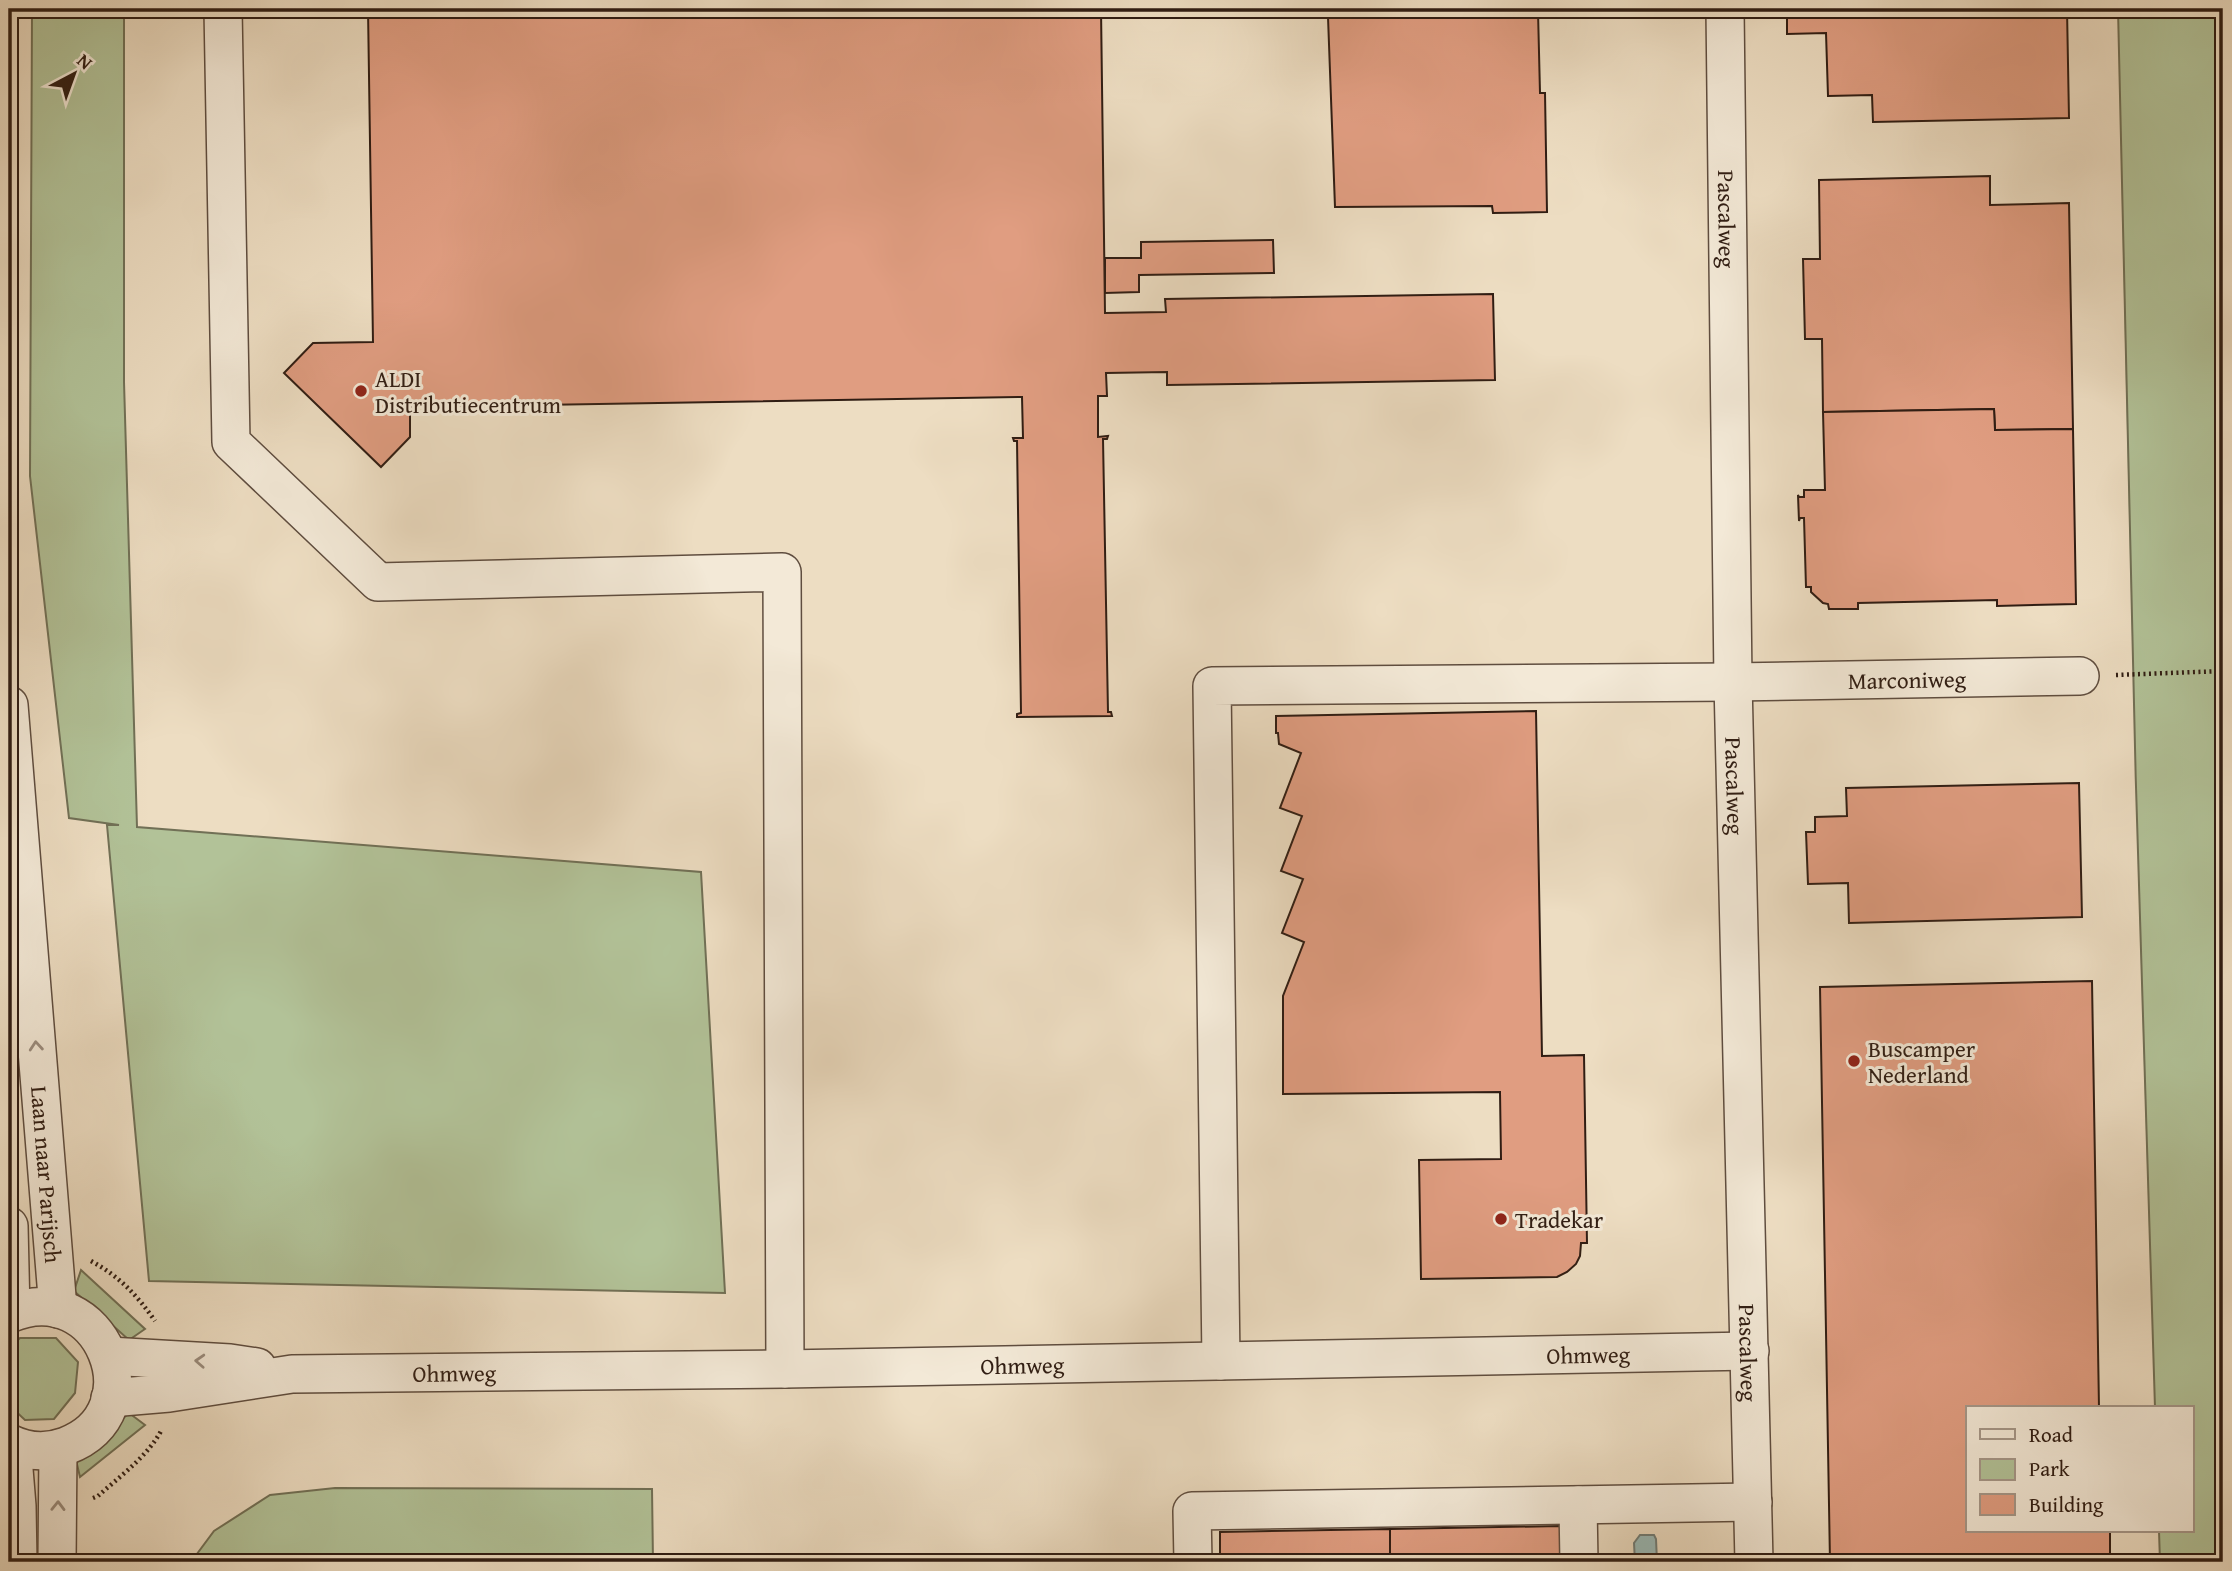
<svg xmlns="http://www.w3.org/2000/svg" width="2232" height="1571" font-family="'Gentium Book Plus',serif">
<rect width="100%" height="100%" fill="#edddc2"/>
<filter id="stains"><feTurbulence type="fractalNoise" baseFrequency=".00286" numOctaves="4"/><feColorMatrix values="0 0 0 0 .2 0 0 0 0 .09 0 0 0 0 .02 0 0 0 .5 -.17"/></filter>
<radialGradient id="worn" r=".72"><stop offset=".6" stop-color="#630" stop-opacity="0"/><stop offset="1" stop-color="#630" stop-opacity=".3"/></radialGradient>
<g fill="#b2c298" stroke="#717056" stroke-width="2">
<polygon points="32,9 124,9 124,382 137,827 701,872 725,1293 149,1281 107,825 119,825 69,818 30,476"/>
<path d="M2118,9H2221L2223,117V1562H2160L2159,1531H2192V1408H2155C2139,942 2127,475 2118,9Z"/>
<polygon points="81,1270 145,1329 129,1340 74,1291"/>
<polygon points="20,1338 56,1338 78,1362 75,1393 54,1419 25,1420 9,1405 9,1348"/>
<polygon points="129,1413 145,1425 80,1477 76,1460"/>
<polygon points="335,1488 652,1489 653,1562 191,1562 214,1531 270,1495"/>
</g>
<polygon fill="#9abbb9" stroke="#707c77" stroke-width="2" points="1640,1535 1654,1535 1656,1539 1657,1562 1635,1562 1634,1543"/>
<g fill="#e09d81" stroke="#301d13" stroke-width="2">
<polygon points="368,9 1101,9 1105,313 1166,312 1165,299 1493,294 1495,380 1167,385 1167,372 1106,373 1107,396 1098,396 1098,437 1108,436 1107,439 1103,439 1108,712 1111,712 1112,716 1017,717 1017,714 1021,713 1017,441 1014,441 1013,438 1023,438 1022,397 410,407 410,437 381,467 284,373 313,343 373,342"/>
<polygon points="1787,9 2067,9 2069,118 1873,122 1872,95 1828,96 1826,33 1787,34"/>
<polygon points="1538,11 1540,93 1545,93 1547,212 1493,213 1492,206 1335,207 1328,17 1490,15 1489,12"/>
<polygon points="1990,176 1990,205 2069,203 2073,429 1995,430 1994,409 1823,412 1822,339 1805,339 1803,259 1820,259 1819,180"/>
<polygon points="1273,240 1274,273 1139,275 1139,292 1105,293 1105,258 1141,258 1141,242"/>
<polygon points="1994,409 1995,430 2073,429 2076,604 1997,606 1997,600 1858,603 1858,609 1829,609 1828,604 1823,603 1811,592 1811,587 1806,587 1804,518 1800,518 1799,521 1798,495 1799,497 1804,497 1804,490 1825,490 1823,412"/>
<polygon points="1536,711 1542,1056 1584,1055 1587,1243 1581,1243 1580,1256 1576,1264 1567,1272 1557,1277 1421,1279 1419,1160 1501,1159 1500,1092 1283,1094 1283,996 1304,942 1282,933 1303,879 1281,871 1302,816 1280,808 1301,753 1279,744 1278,733 1276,733 1276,716"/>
<polygon points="2079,783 2082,917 1849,923 1848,883 1808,884 1806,832 1815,832 1815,817 1847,816 1846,788"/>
<polygon points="2092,981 2099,1408 1968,1408 1968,1531 2110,1531 2110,1562 1830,1562 1820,987"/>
<polygon points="1560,1526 1561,1562 1390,1562 1390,1529"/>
<polygon points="1390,1529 1390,1562 1220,1562 1220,1532"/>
</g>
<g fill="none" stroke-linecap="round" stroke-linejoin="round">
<defs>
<g id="minor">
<polyline points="223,9 231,442 378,582 782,572 785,1369"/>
<path id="s1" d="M1725,9L1733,682L1754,1562"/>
<path id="s2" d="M9,705L58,1309"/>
<polyline points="9,1226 11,1312"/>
<path d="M9,1314C102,1274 157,1412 66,1446C47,1453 27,1452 9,1443"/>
<polyline points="109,1356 230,1363 257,1367"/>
<path id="s3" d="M1221,1361L1212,686L1733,682L2080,676"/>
<path id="s4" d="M110,1398L169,1393L292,1374L785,1369L1750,1351"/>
<polyline points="12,1445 17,1506 18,1562"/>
<polyline points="1578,1505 1579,1562"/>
<polyline points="57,1562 58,1449"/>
<polyline points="1193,1562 1192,1511 1753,1502"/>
</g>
</defs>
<use href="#minor" stroke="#5f4d3f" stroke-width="40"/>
<g stroke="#301d13" stroke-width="4.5" stroke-dasharray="2 3.5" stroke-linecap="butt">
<polyline points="2116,675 2223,671"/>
<path d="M91,1261C119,1276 137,1295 155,1321"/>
<path d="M93,1498L98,1496C119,1477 147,1457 161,1431"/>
</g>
<use href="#minor" stroke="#f3e9d7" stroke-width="37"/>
</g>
<defs><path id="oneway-chevron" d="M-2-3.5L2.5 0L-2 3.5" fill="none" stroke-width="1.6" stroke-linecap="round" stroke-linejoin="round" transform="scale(1.75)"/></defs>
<g stroke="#9b8d7f">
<use href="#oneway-chevron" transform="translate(36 1046) rotate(-95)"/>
<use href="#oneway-chevron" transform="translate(200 1361) rotate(-177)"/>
<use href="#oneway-chevron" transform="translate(58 1506) rotate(-89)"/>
</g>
<g fill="#8f2418" stroke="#f3e9d7" stroke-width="2.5">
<circle cx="361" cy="391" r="7"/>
<circle cx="1854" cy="1061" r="7"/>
<circle cx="1501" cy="1219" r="7"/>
</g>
<g text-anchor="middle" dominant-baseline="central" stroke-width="6" stroke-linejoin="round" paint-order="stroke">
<g font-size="23" fill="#301d13" stroke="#f3e9d7">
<text stroke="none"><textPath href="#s1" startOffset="210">Pascalweg</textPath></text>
<text stroke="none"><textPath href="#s3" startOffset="1370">Marconiweg</textPath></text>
<text stroke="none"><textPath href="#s1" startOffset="777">Pascalweg</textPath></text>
<text stroke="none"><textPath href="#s2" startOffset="471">Laan naar Parijsch</textPath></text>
<text stroke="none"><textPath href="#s1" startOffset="1344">Pascalweg</textPath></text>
<text stroke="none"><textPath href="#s4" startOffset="1480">Ohmweg</textPath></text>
<text stroke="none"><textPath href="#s4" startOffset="914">Ohmweg</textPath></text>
<text stroke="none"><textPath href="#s4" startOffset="346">Ohmweg</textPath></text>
</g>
<g font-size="23" fill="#301d13" stroke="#f3e9d7" text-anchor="start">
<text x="375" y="378">ALDI<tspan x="375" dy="26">Distributiecentrum</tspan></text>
<text x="1868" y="1048">Buscamper<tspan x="1868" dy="26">Nederland</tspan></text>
<text x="1515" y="1219">Tradekar</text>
</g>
</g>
<rect width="2232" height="1571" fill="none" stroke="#edddc2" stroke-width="35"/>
<rect x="10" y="10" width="2211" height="1550" fill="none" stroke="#301d13" stroke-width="3.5"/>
<rect x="18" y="18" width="2197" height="1536" fill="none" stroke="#301d13" stroke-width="2"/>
<rect x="1966" y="1406" width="228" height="126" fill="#f3e9d7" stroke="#a59789" stroke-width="2"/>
<rect x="1980" y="1429" width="35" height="10" fill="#f3e9d7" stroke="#a59789" stroke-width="2"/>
<text x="2029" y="1442" font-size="21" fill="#301d13">Road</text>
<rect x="1980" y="1459" width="35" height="21" fill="#b2c298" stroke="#a59789" stroke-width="2"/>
<text x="2029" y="1476" font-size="21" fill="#301d13">Park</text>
<rect x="1980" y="1494" width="35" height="21" fill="#e09d81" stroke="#a59789" stroke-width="2"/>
<text x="2029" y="1512" font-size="21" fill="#301d13">Building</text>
<g transform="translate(74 74) rotate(41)" stroke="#f3e9d7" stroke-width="5" paint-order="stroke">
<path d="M0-5L12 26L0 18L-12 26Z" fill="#301d13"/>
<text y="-10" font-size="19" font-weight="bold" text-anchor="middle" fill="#301d13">N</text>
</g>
<rect width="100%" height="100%" filter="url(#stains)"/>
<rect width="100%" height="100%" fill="url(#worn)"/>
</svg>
